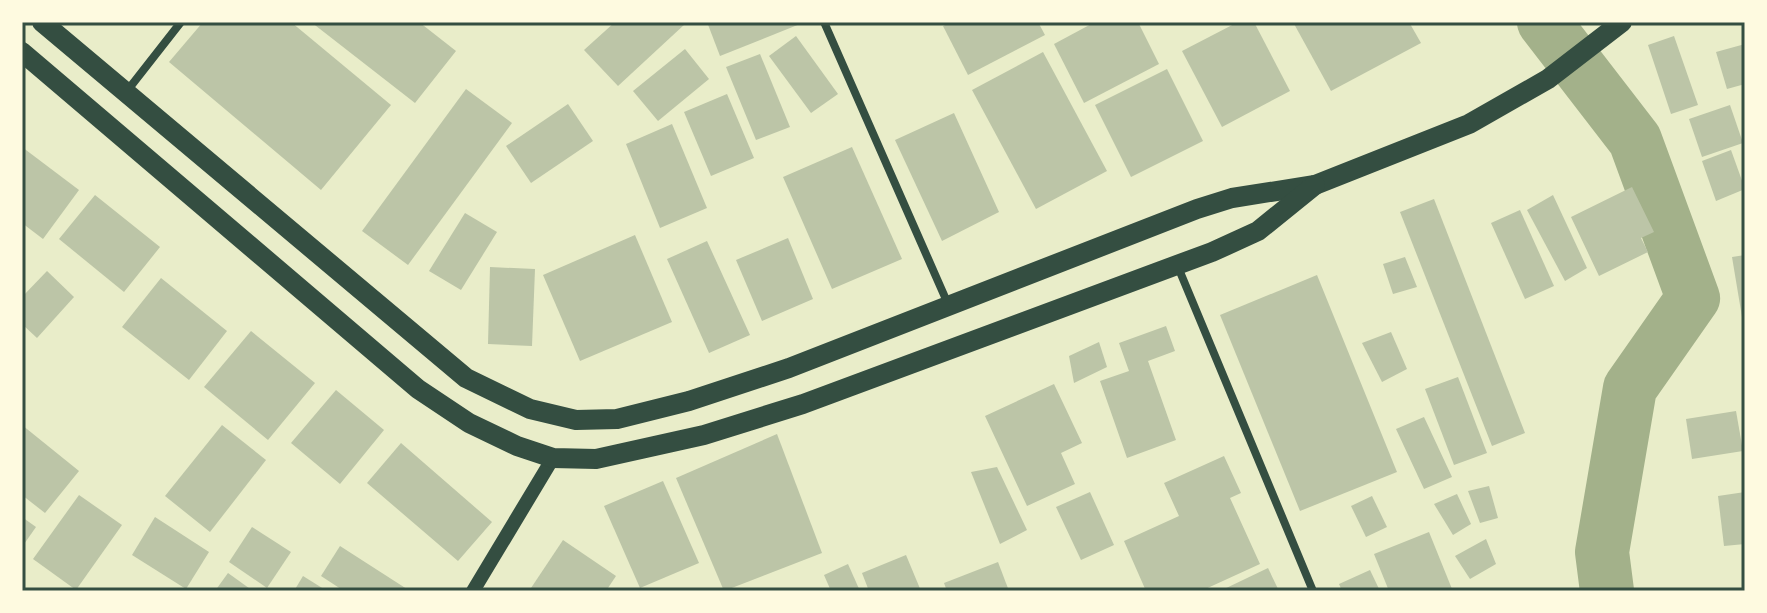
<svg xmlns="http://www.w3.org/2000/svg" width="1767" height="613" font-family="Poppins,sans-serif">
<rect width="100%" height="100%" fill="#e9edc9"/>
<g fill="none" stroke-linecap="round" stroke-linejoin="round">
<polyline stroke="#a3b18a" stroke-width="54" points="1544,22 1635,140 1693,298 1630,388 1602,552 1607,591"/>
</g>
<g fill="#bcc5a7">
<polygon points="203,22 291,22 391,105 321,190 169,62"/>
<polygon points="311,22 419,22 456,51 415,103"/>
<polygon points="615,22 683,22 685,24 618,86 584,50"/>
<polygon points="707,22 805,22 720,56"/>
<polygon points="951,22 1038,22 1045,35 968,75 943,26"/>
<polygon points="1095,22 1138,22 1159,64 1084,103 1054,44"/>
<polygon points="1238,22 1254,22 1290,91 1222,127 1182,51"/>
<polygon points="1293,22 1409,22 1421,43 1331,91"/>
<polygon points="796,36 838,94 811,113 769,56"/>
<polygon points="1674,36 1698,105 1671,114 1648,45"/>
<polygon points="1745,44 1745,84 1727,89 1716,52"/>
<polygon points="685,49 709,79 658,121 633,91"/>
<polygon points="1043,52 1107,171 1036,209 972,90"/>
<polygon points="760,54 790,127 756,140 726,67"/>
<polygon points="1167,69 1203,141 1131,177 1095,105"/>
<polygon points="466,89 512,123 408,265 362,231"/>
<polygon points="727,94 754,158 711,176 684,112"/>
<polygon points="568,104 593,141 531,183 506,146"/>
<polygon points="1730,105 1743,143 1702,157 1689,119"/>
<polygon points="954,113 999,212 942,241 895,140"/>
<polygon points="672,124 707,208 660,228 626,144"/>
<polygon points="22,147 79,190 43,239 22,223"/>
<polygon points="852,147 902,259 832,289 783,177"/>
<polygon points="1731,150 1745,189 1716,201 1702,161"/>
<polygon points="1632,187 1654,232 1641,238 1648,252 1599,276 1571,217"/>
<polygon points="95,195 160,247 124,292 59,239"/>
<polygon points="1553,195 1587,268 1565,281 1527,210"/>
<polygon points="1434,199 1525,433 1492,446 1400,212"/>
<polygon points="1520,210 1554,286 1525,299 1491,223"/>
<polygon points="465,213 497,232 461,290 429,271"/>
<polygon points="635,235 672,322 580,361 543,275"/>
<polygon points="788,238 813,299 762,321 736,260"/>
<polygon points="707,241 750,335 709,353 667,259"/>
<polygon points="1745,255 1745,322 1743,323 1732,257"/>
<polygon points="1405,257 1417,287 1393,294 1383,264"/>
<polygon points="490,267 535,269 532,346 488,344"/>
<polygon points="47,271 74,297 37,338 22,324 22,297"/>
<polygon points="1317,275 1397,472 1300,511 1220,315"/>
<polygon points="161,278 227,331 189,380 122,327"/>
<polygon points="1166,326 1175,351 1148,361 1176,440 1127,458 1100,381 1129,371 1119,343"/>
<polygon points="251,331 315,383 268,440 204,387"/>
<polygon points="1391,332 1407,369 1382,382 1362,343"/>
<polygon points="1099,342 1107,367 1074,383 1069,356"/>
<polygon points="1458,377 1487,453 1454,465 1425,389"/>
<polygon points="1054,384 1082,443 1061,453 1075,484 1027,506 985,416"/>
<polygon points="336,390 384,430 340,484 291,443"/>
<polygon points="1736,411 1743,451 1692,459 1686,419"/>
<polygon points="1424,417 1452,477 1424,489 1396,429"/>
<polygon points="22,425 79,471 45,513 22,495"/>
<polygon points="222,425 266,460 210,532 165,496"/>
<polygon points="777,434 822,553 724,591 676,478"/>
<polygon points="401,443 492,522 458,561 367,483"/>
<polygon points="1224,456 1241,493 1230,498 1260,564 1201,591 1146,591 1124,541 1179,516 1164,483"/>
<polygon points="997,467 1027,530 1000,544 971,472"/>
<polygon points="663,481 699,563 640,588 604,506"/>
<polygon points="1489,486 1498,518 1480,523 1468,491"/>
<polygon points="1090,492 1114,545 1081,560 1056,507"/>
<polygon points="1745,492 1745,544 1724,546 1718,496"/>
<polygon points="1457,494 1471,524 1453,535 1434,504"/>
<polygon points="79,495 122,525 76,590 33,559"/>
<polygon points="1372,496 1387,527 1366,537 1351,506"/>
<polygon points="22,517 36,527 22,547"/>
<polygon points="155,517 209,552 186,589 132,555"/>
<polygon points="252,527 291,552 267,588 229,562"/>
<polygon points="1429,532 1452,589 1389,591 1374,554"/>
<polygon points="1486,539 1496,564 1470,579 1455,556"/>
<polygon points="563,540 616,576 606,591 529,591"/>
<polygon points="340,546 410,591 344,591 321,576"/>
<polygon points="906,555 921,591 869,591 862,573"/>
<polygon points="998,562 1009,591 947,591 944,583"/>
<polygon points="848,564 860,591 831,591 824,575"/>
<polygon points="1268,568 1279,591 1220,591"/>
<polygon points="1370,570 1380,591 1342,591 1339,584"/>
<polygon points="228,573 253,591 215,591"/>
<polygon points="303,576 327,591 294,591"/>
</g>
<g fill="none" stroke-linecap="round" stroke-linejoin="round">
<g stroke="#344e41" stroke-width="8">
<polyline points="824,22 948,304"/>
<polyline points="127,91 181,22"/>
<polyline points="1178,267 1313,591"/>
</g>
<polyline stroke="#344e41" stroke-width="14" points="473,591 553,458"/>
<g stroke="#344e41" stroke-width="20">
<polyline points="42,22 466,378 530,409 576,420 617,419 689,401 789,368 1197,209 1232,198 1315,185 1469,124 1548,79 1622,22"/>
<polyline points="22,52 418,389 469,423 517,446 553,458 596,459 704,435 803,404 1212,252 1258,231 1315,185"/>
</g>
</g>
<rect width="1767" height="613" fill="none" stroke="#fefae0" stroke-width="48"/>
<rect x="24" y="24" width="1719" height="565" fill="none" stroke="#344e41" stroke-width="3"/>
</svg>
